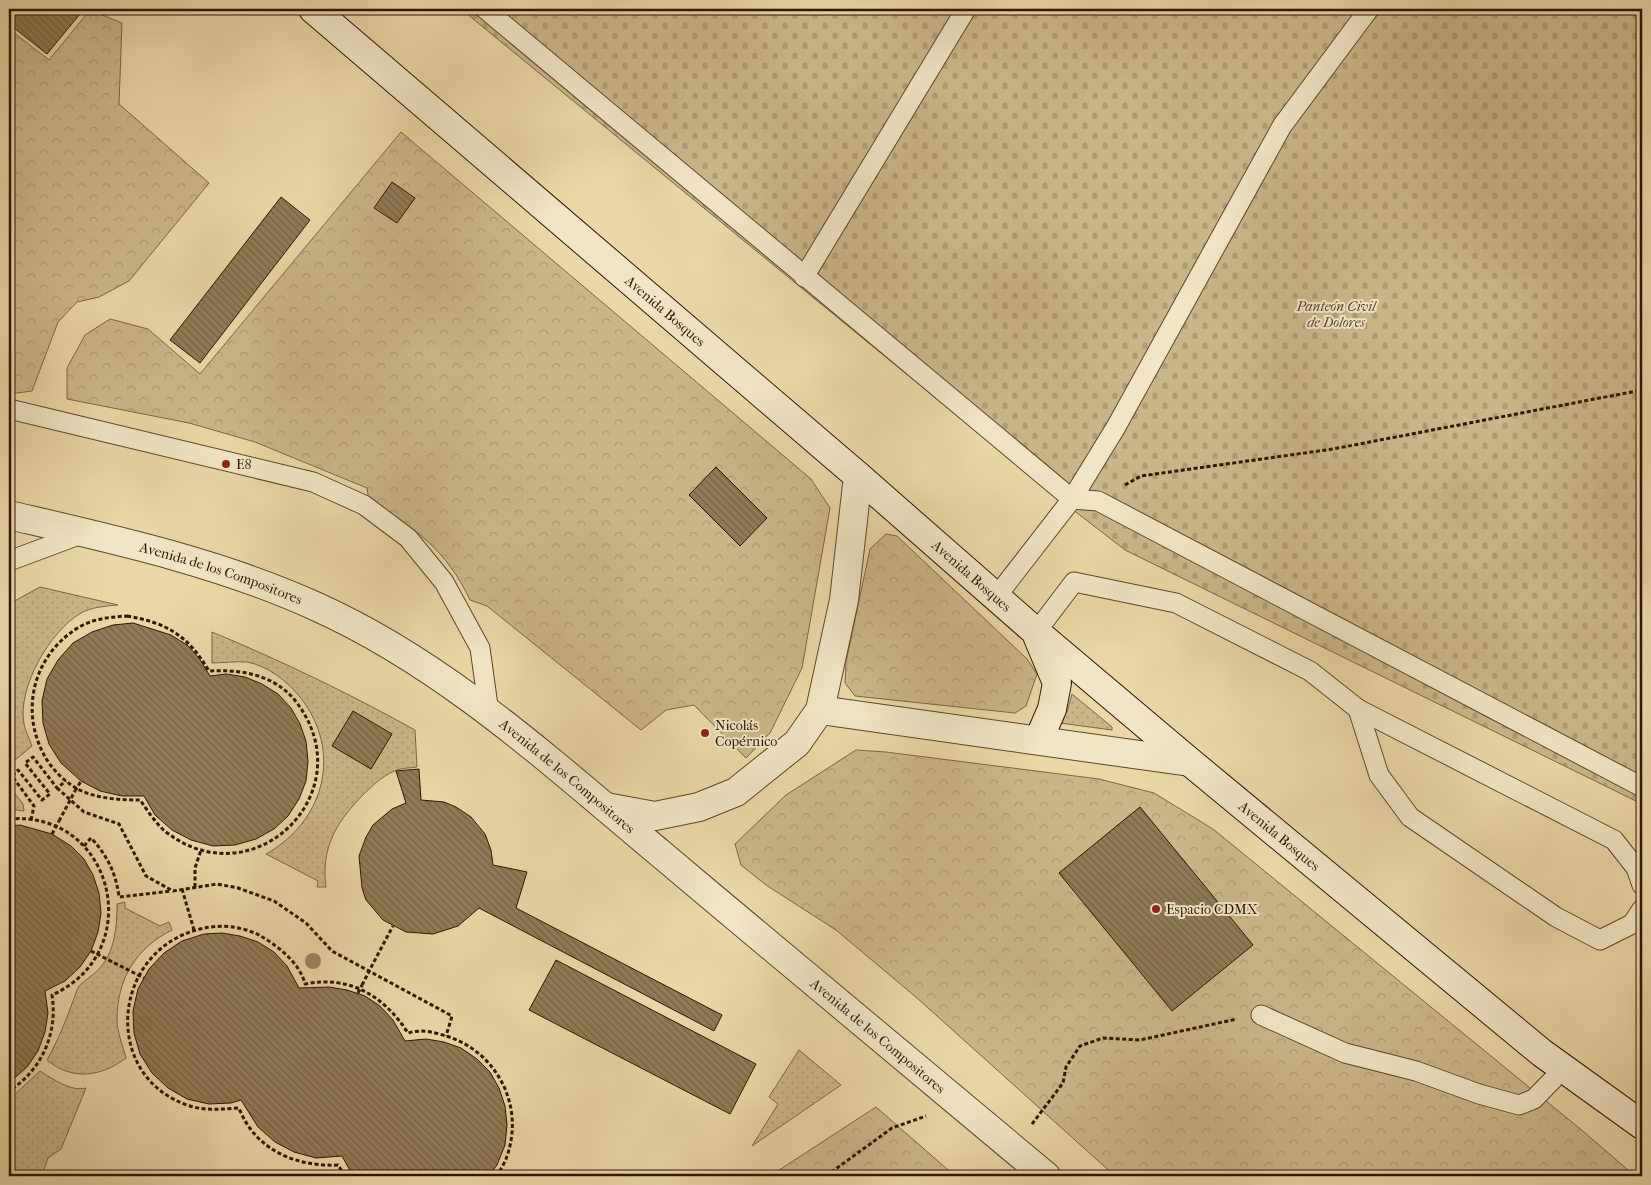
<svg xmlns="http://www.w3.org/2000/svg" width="1651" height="1185" font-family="'IM FELL French Canon',serif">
<defs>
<pattern id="grass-dots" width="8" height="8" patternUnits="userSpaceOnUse" patternTransform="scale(1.25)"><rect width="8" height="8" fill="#cbb68a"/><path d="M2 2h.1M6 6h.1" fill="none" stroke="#af9c75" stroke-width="1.8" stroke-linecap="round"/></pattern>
<pattern id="forest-crowns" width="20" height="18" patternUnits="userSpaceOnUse" patternTransform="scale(1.25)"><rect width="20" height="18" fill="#cbb68a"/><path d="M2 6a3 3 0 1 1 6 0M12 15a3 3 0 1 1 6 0" fill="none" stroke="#af9c75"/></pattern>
<pattern id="cemetery-stones" width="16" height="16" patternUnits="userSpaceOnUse" patternTransform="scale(1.25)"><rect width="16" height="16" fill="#cbb68a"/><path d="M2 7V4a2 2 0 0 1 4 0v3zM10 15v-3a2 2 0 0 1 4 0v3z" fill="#af9c75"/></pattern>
<pattern id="building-back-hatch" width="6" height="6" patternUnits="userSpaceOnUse" patternTransform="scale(1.25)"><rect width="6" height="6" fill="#907a56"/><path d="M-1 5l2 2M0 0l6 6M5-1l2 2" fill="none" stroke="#766345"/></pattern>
</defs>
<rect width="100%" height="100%" fill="#ebd7a6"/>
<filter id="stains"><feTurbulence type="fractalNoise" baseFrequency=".004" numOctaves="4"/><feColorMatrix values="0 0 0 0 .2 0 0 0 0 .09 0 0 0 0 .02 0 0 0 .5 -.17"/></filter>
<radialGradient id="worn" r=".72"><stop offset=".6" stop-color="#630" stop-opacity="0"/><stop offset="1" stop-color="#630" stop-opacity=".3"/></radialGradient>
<g fill="url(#grass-dots)" stroke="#7c6645">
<path d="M40,587L118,605C106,606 92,607 81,613C50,631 17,688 24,724C25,731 30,739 32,746L9,765V604Z"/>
<path d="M212,632C282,661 348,693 415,730L417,767C410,768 401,768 394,771C381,777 371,787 361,797C335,824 321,849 326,887H317L318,881L266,854C325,821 343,751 300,697C287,681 268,666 247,662C236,661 223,663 212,663Z"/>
<polygon points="1072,694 1112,727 1112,730 1060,723 1067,712"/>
<polygon points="9,786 23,804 24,811 9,809"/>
<path d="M125,902V908L160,926L169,922L172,930C136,948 117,979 117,1020C117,1032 123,1046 126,1058C101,1077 72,1081 47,1060C60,1037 68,1015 77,990C80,982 93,976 99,969C115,952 117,926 117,904Z"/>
<polygon points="799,1050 841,1085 752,1146 778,1104 769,1097"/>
<path d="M40,1071C53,1079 71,1092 86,1088L61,1149L48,1158L42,1176H9V1100Z"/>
</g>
<g fill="url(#forest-crowns)" stroke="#7c6645">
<polygon points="90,10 122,23 119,104 209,183 129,281 99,297 77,302 58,322 32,391 9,394 9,29 49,60"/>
<path d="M401,132L811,479L830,508L802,668L770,733L746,758L694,705L666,710L641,730L487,606L470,600C447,551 415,527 369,502L367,488L255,442L189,423L67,399V368L85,335L110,319L148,329L200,374Z"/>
<polygon points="886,534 897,536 1027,659 1037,674 1026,706 1015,713 855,696 845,683 846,662 870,549"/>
<polygon points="856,750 886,752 1099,779 1154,793 1213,829 1584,1132 1635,1176 1115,1176 917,998 836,930 766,885 741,865 735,844 786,795"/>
<polygon points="876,1107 955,1176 770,1176"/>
</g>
<polygon fill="url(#cemetery-stones)" stroke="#7c6645" points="461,9 1642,9 1642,804 1125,550 1059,499"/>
<g fill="url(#building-back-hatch)" stroke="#2d1500">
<polygon points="9,9 84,9 47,54 9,24"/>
<polygon points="392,182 415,198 397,223 374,208"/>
<polygon points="281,197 310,220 200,363 170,340"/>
<polygon points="716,467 767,518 740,546 689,495"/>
<polygon points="133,623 171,635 187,645 199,658 210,676 226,674 245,677 262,684 278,694 291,708 300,724 306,741 308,761 306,781 299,799 288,816 274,829 256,839 235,845 213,846 191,840 172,830 155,815 144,796 122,796 100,791 81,781 61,763 49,744 43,723 42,701 47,679 58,660 73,643 92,632 113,625"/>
<polygon points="353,711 392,734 371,769 332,746"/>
<polygon points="419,769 421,800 444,802 456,807 471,817 485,834 491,850 493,865 527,872 516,908 722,1015 714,1031 479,908 458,926 433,934 406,932 383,920 366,900 362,888 359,856 366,837 373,825 392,809 406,803 396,771"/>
<polygon points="1140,807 1253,945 1172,1011 1059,873"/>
<polygon points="20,825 52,834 71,846 84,859 93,875 99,893 101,913 98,932 91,951 80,967 65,981 45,991 48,1013 45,1032 38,1051 27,1067 9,1083 9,826"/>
<polygon points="222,933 240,936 258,942 274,952 287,966 299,988 329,987 347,990 365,996 380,1006 393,1020 405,1041 426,1039 444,1042 461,1048 477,1059 490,1072 499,1088 505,1106 507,1125 505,1145 497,1165 489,1176 353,1176 342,1156 316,1158 294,1152 275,1142 258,1127 241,1100 231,1103 209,1104 187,1099 168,1088 152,1073 140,1054 134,1033 133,1011 138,989 149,969 164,953 182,941 204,934"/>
<polygon points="556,960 756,1064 730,1114 529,1010"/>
</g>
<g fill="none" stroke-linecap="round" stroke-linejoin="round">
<defs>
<g id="lane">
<polyline points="485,9 1072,499 1098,501 1642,787"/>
<polyline points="804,277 966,9"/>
<polyline points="9,409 313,482 364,505 408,538 444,582 480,648 489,713"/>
<polyline points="9,561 84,533"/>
<polyline points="996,597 1072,499 1116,427 1282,126 1369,9"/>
<polyline points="1036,632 1074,582 1176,603 1310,671 1358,709 1614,840 1636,868 1642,885"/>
<polyline points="1358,709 1379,775 1410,817 1556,917 1600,940 1632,924 1642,909"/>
<polyline points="1261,1015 1345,1053 1416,1071 1479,1094 1519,1105 1534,1099 1564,1068"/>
</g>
<g id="street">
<path id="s1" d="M9,515C112,539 218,562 315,606C445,664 553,764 661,854C789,962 918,1069 1046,1176"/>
<polyline points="820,710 1190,762"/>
<polyline points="606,807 655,816 699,807 736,792 797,743 820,710 844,600 858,476"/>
</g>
<g id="secondary">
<path id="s2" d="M313,9L858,476L1036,632L1190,762L1542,1053L1642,1125"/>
<polyline points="1038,638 1057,683 1052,709 1039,739"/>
</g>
</defs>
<use href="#lane" stroke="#5c462a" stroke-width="21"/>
<use href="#street" stroke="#5c462a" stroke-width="30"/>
<use href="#secondary" stroke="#2d1500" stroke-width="30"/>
<g stroke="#2d1500" stroke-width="3" stroke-dasharray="4 2.5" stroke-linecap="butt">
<polyline points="1125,485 1141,476 1333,449 1642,390"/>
<path d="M127,616C168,623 188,636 209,671C242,669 276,675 297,703C364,792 254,900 166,832C156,824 148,811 140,800C121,800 102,799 84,792C67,785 51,769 43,753C19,706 36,650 83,625C97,618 112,617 127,616Z"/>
<polyline points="57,788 84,812 119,824 146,876 173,891 217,884 238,888 274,901 306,923 332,951 452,1016 446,1036"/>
<polyline points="75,791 81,781"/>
<path d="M9,819C114,810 148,952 52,995C58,1033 42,1070 9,1091"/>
<polyline points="31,820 34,806 12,776 18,770 42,800 50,794 25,763 33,757 57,788 66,781"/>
<polyline points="52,834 59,821"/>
<path d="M84,846L91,838C107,855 116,873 119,897L171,891"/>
<polyline points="195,887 195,868 201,850"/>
<polyline points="182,889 194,930"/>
<polyline points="91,951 144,978"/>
<polyline points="377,956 393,926"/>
<polyline points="358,993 362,985"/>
<polyline points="1032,1124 1063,1083 1066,1067 1080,1046 1103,1038 1140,1040 1237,1019"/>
<path d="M345,1176L338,1165C296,1167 255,1150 239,1108C222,1109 206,1111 190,1106C101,1078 110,951 200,929C219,924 241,926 259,935C278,946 300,963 305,984C350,975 384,996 408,1033C420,1029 434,1032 446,1036C496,1051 525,1105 507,1156C505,1163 500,1170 497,1176"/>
<polyline points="826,1176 892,1128 926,1116"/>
</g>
<use href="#lane" stroke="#f2e5c5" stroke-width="19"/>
<use href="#street" stroke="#f2e5c5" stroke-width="28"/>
<use href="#secondary" stroke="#f2e5c5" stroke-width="28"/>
<g stroke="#2d1500" stroke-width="3" stroke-dasharray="4 2.5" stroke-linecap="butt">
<polyline points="59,821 75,791"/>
<polyline points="362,985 377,956"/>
</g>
</g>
<circle fill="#9c8761" cx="313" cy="961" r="8"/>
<g fill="#8f2418" stroke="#f2e5c5" stroke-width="2">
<circle cx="226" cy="464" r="5"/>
<circle cx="705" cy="733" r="5"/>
<circle cx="1156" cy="909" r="5"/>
</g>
<g text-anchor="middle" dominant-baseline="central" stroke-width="4" stroke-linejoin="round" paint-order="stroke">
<g font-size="14" font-style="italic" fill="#5c4529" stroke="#f2e5c5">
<text x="1336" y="306">Panteón Civil<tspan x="1336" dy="16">de Dolores</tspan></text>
</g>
<g font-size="14" fill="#2d1500" stroke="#f2e5c5">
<text stroke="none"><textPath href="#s2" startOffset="464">Avenida Bosques</textPath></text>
<text stroke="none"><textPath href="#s1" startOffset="220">Avenida de los Compositores</textPath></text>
<text stroke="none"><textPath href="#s2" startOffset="869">Avenida Bosques</textPath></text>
<text stroke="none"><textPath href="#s1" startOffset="625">Avenida de los Compositores</textPath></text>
<text stroke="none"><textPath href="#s2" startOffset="1272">Avenida Bosques</textPath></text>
<text stroke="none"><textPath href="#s1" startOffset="1030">Avenida de los Compositores</textPath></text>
</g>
<g font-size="14" fill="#2d1500" stroke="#f2e5c5" text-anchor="start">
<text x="236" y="464">E8</text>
<text x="715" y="725">Nicolás<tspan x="715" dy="16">Copérnico</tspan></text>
<text x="1166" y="909">Espacio CDMX</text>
</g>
</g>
<rect width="1651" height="1185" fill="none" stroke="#ebd7a6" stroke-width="30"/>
<rect x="10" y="10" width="1631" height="1165" fill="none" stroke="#2d1500" stroke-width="2.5"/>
<rect x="15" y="15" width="1621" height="1155" fill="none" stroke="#2d1500"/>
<rect width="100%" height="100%" filter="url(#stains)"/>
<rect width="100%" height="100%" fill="url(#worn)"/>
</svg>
